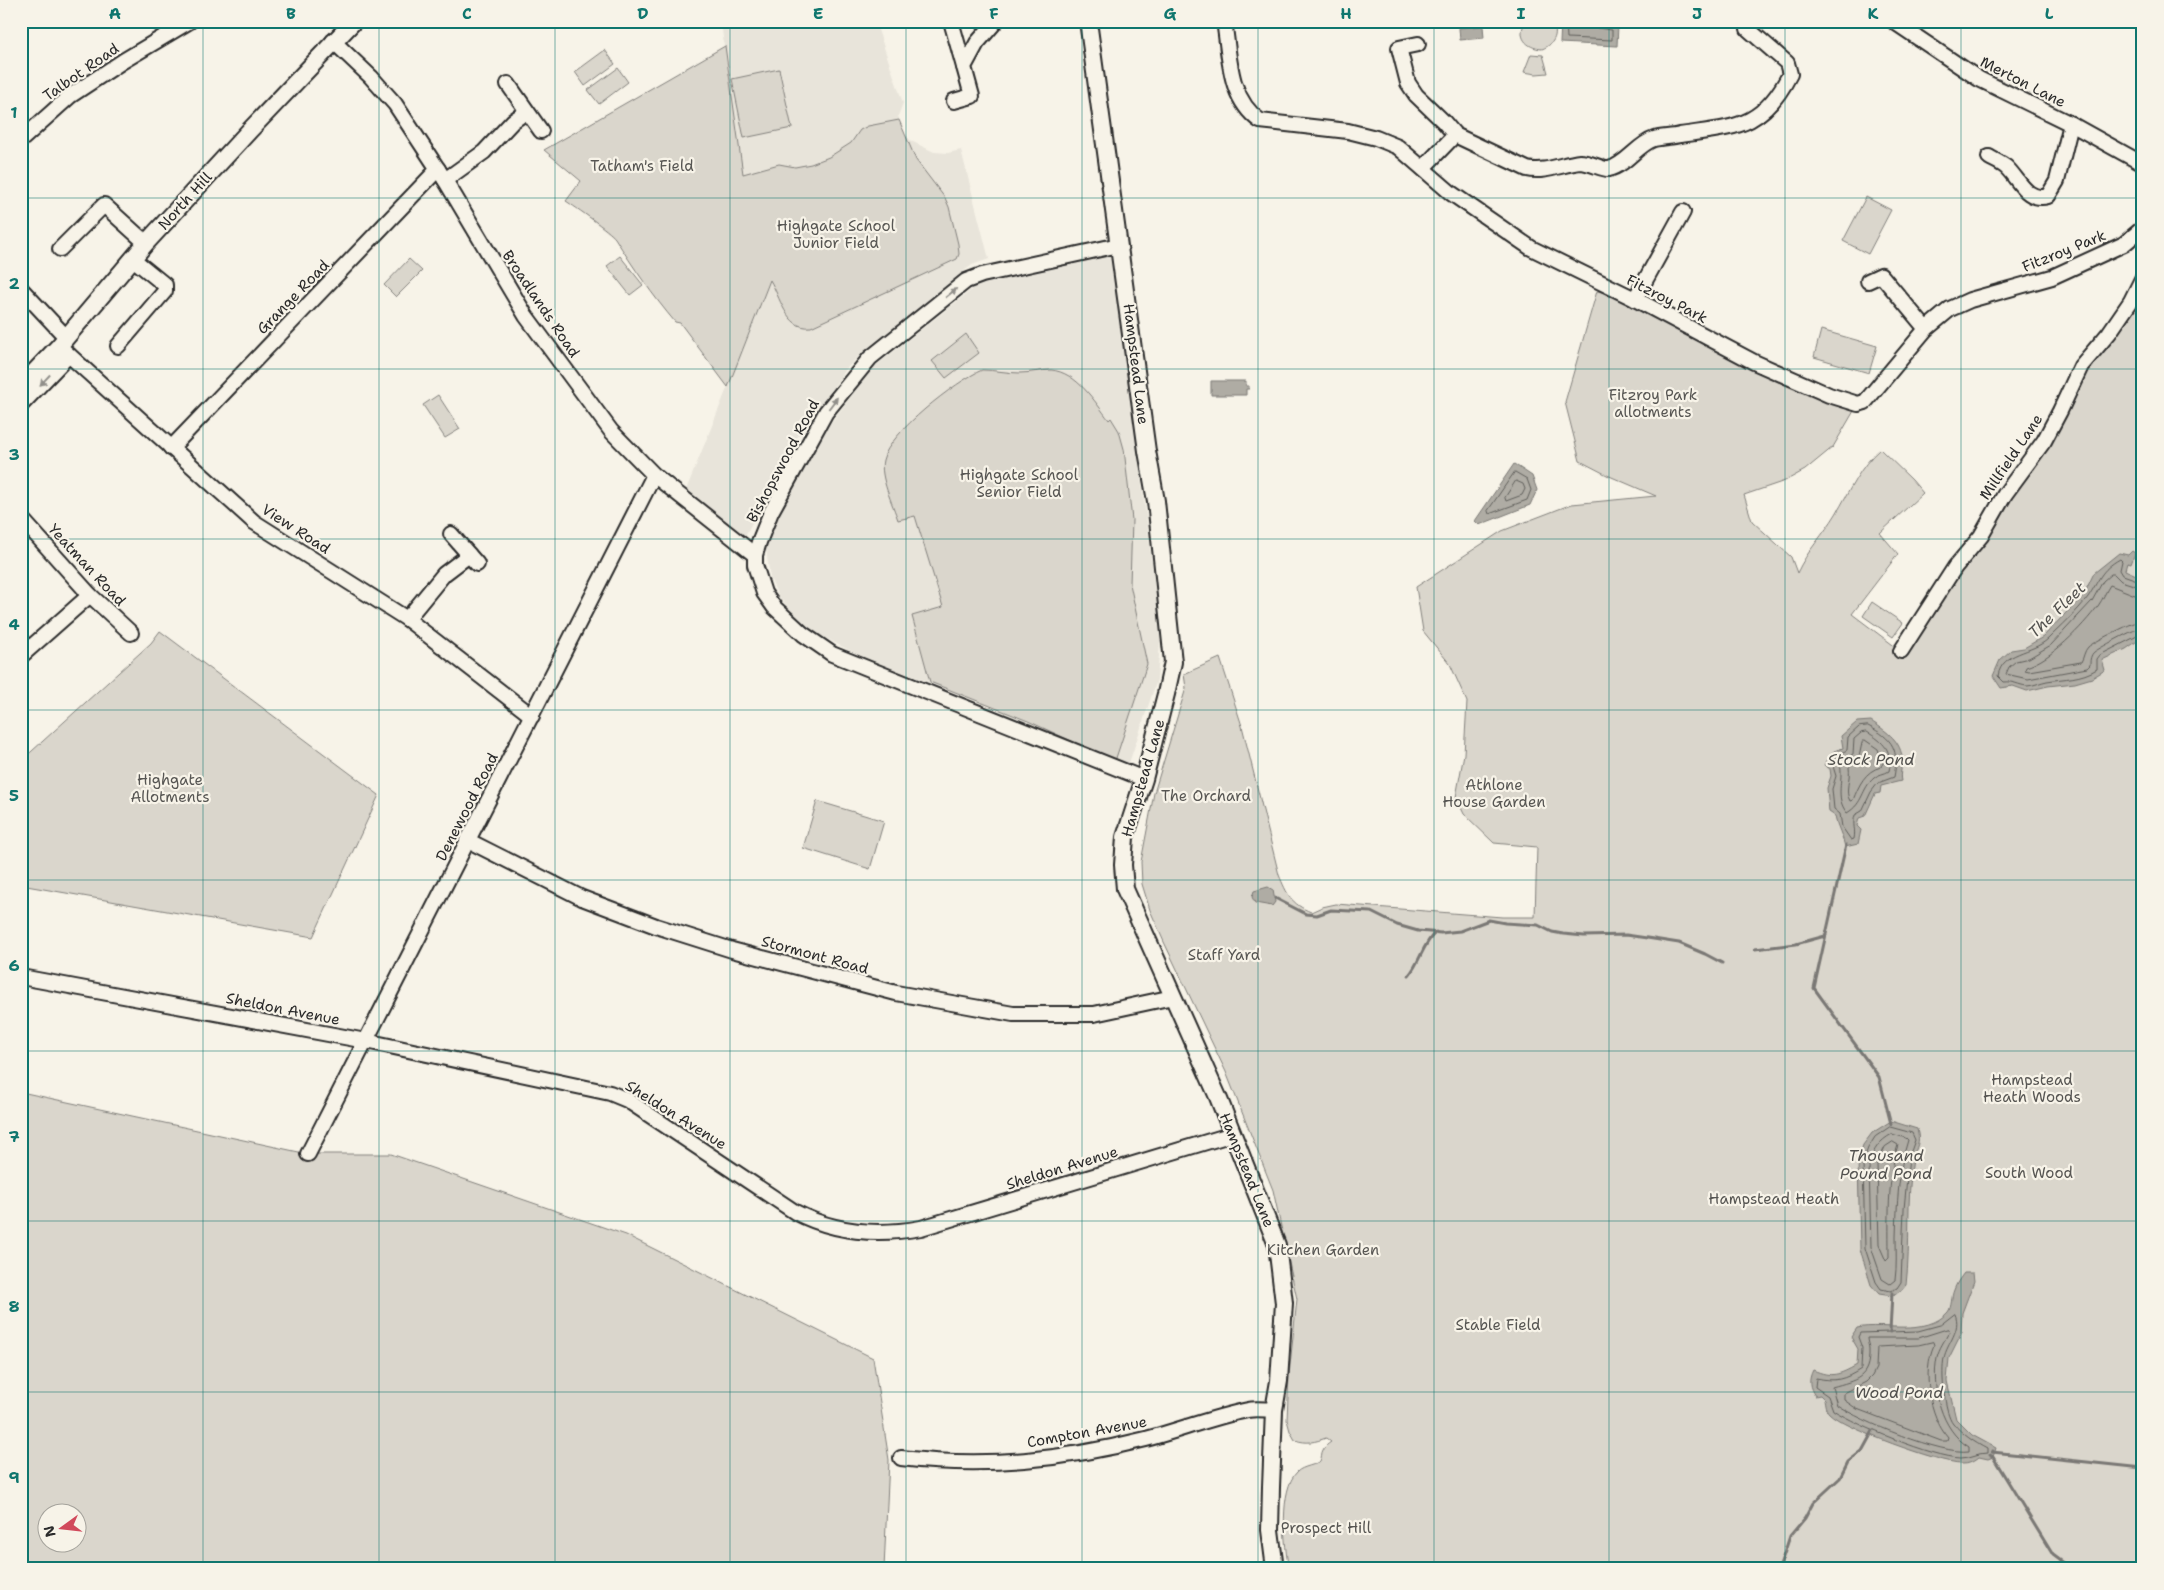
<svg xmlns="http://www.w3.org/2000/svg" width="2164" height="1590" font-family="'Shantell Sans',sans-serif">
<rect width="100%" height="100%" fill="#f7f3e8"/>
<filter id="ink" filterUnits="userSpaceOnUse"><feTurbulence type="fractalNoise" baseFrequency=".02" numOctaves="2"/><feDisplacementMap in="SourceGraphic" scale="10" xChannelSelector="R" yChannelSelector="G"/><feConvolveMatrix kernelMatrix="1 2 1 2 8 2 1 2 1" color-interpolation-filters="sRGB"/></filter>
<g filter="url(#ink)">
<g fill="#e8e4da">
<polygon points="721,21 875,21 903,103 898,116 905,134 911,141 934,152 948,153 961,150 989,259 972,265 960,274 862,353 847,368 792,445 766,494 744,539 686,490 728,386 617,240 578,209 566,201 581,181 544,150 724,46"/>
<polygon points="1110,256 1117,288 1161,631 1157,680 1128,766 1028,721 858,655 816,633 803,624 778,596 770,578 766,549 769,532 780,509 820,437 873,368 980,283 996,277"/>
</g>
<g fill="#dad6cc" stroke="#82807c" fill-rule="evenodd">
<path d="M1526,21H1552C1559,33 1555,44 1542,49C1526,48 1516,36 1526,21Z"/>
<path d="M725,46L743,174L779,164L795,167L811,164L829,157L851,143L860,130L868,126L899,120L916,160L945,198L949,207L958,244L959,254L957,259L811,327C786,330 780,296 770,280L728,387L680,323L675,322C653,296 633,267 615,238C610,231 575,207 566,201L581,181L544,150Z"/>
<polygon points="605,50 615,64 585,86 575,72"/>
<polygon points="1531,54 1543,55 1548,73 1536,74 1524,72"/>
<polygon points="618,68 628,82 599,104 588,90"/>
<polygon points="779,69 792,128 744,138 732,79"/>
<polygon points="1866,197 1891,210 1868,254 1843,241"/>
<polygon points="620,256 643,285 630,295 607,266"/>
<polygon points="409,259 422,271 396,297 384,285"/>
<path d="M2143,277V1569H1289C1284,1546 1279,1489 1297,1472C1302,1466 1318,1465 1320,1461C1322,1458 1321,1453 1323,1450C1324,1447 1328,1444 1331,1442L1326,1438C1315,1442 1307,1444 1295,1440L1290,1431L1287,1420L1289,1375L1297,1299L1273,1190L1226,1072L1164,942L1150,910L1142,884L1141,862L1154,793L1186,688L1184,674L1220,658L1242,726L1279,875C1287,894 1291,904 1311,912L1322,907L1336,904L1502,917H1535L1537,847L1494,843L1464,814L1456,797L1464,754L1467,702L1450,664L1423,631L1416,587L1502,531L1572,504L1656,496L1607,475L1580,461L1565,402L1597,291L1635,299L1858,404L1833,447L1805,470L1785,481L1744,495L1752,521L1791,557L1797,573C1807,551 1824,534 1836,514C1849,492 1860,466 1880,449L1912,480L1923,493L1880,533L1898,554L1852,614L1901,651Z"/>
<polygon points="1821,330 1877,346 1869,373 1814,357"/>
<polygon points="966,334 979,353 946,378 932,361"/>
<path d="M982,370C995,370 1007,373 1020,373C1031,373 1041,370 1051,370C1077,372 1095,402 1109,420L1111,418L1119,431L1124,449L1132,520L1130,584L1147,664L1115,761L1028,721L930,682L912,616L943,607L915,516L898,520C893,505 879,476 883,460C889,433 956,381 982,370Z"/>
<polygon points="438,395 460,429 445,438 423,405"/>
<polygon points="1872,602 1903,623 1893,637 1863,616"/>
<polygon points="160,631 379,795 313,937 21,885 21,761 151,643"/>
<polygon points="817,801 884,821 870,869 803,848"/>
<path d="M21,1092L308,1154H391L626,1235L873,1358L889,1460L884,1569H21ZM48,1512H78V1542H48Z"/>
</g>
<g fill="#afaca4" stroke="#7a7874">
<polygon points="1561,21 1618,25 1617,46 1560,43"/>
<polygon points="1483,26 1484,38 1460,40 1459,28"/>
<polygon points="1211,381 1246,381 1246,386 1249,386 1249,389 1246,389 1246,395 1211,395"/>
<polygon points="1514,464 1532,476 1537,490 1530,505 1479,525 1475,521"/>
<polygon points="2132,551 2135,553 2131,564 2127,563 2125,570 2143,578 2143,637 2126,649 2102,660 2105,670 2092,678 2075,683 2048,686 2027,691 2013,686 2001,688 1993,676 2000,660 2011,650 2024,648 2043,637 2084,594 2094,573 2119,553 2128,555"/>
<path d="M1871,721C1884,730 1900,739 1902,757C1903,766 1899,773 1901,781L1881,786L1880,793L1875,794L1865,816L1859,818L1857,826L1861,830L1858,844L1845,847C1843,836 1837,827 1835,816L1829,812L1827,788L1831,776L1830,769L1824,765L1834,751L1843,748L1841,736L1857,722Z"/>
<polygon points="1268,887 1273,890 1275,902 1272,906 1255,903 1252,897 1254,891"/>
<path d="M1891,1121L1917,1129C1921,1144 1916,1146 1913,1159C1906,1201 1911,1243 1906,1285L1900,1292L1892,1296L1879,1294L1871,1285L1860,1249L1858,1161L1863,1145L1872,1133Z"/>
<path d="M1964,1273H1973L1974,1281L1962,1313L1961,1334L1949,1358L1947,1381L1956,1419L1972,1435L1996,1448L1993,1457L1988,1459L1979,1457C1973,1462 1969,1463 1961,1463C1940,1463 1843,1428 1829,1413C1825,1409 1825,1404 1824,1399L1820,1395L1815,1396C1809,1387 1808,1380 1813,1370C1832,1378 1839,1375 1857,1365L1858,1349L1851,1337L1857,1328C1884,1322 1926,1337 1948,1312C1952,1307 1951,1297 1954,1290C1956,1284 1960,1278 1964,1273Z"/>
</g>
<g fill="none" stroke-linecap="round" stroke-linejoin="round">
<g stroke="#605f5b" stroke-width="1">
<polyline points="1566,21 1567,38 1612,40 1612,30 1597,28 1594,21"/>
<polygon points="1515,472 1527,479 1531,490 1527,500 1489,514 1488,511"/>
<polygon points="1516,481 1523,484 1525,489 1522,495 1506,501 1505,498"/>
<path d="M2143,582L2123,575L2120,570L2122,561L2120,559C2100,570 2099,581 2088,597C2077,612 2061,626 2048,639C2032,654 2002,651 1998,676L2004,682C2014,681 2018,685 2027,686C2033,686 2041,682 2047,681C2065,678 2081,679 2097,669V659L2100,655L2143,633"/>
<path d="M2143,588L2121,581L2114,574H2111L2103,581L2092,601L2051,645L2029,658L2016,661L2009,667L2006,674L2028,679L2087,668L2090,665C2090,661 2090,657 2093,653C2095,650 2138,627 2143,627"/>
<path d="M2143,596L2135,595L2110,585C2106,591 2103,599 2098,606C2082,627 2052,659 2026,667L2025,670L2029,671L2081,662C2084,657 2084,651 2088,647C2093,642 2137,620 2143,620"/>
<path d="M1868,726C1894,739 1899,750 1894,777L1878,783L1871,792L1862,811L1855,815C1852,825 1856,830 1854,839L1851,840L1842,827L1840,814L1834,809L1832,789L1836,776L1832,763L1837,755L1847,750L1848,737L1859,727Z"/>
<path d="M1867,732C1884,742 1893,751 1889,771C1885,774 1878,774 1874,778C1861,789 1864,803 1847,813C1834,797 1844,781 1840,763L1853,754L1854,739L1861,733Z"/>
<path d="M1865,740L1878,749L1883,763L1881,767C1865,771 1859,785 1853,800L1850,801C1844,791 1851,779 1849,767L1859,757L1862,743Z"/>
<polygon points="1890,1127 1912,1133 1915,1140 1909,1157 1904,1209 1901,1282 1897,1288 1891,1291 1881,1289 1876,1282 1865,1248 1863,1162 1868,1148 1875,1137"/>
<path d="M1892,1134L1906,1138L1908,1140C1898,1171 1897,1205 1896,1237C1896,1252 1897,1266 1895,1280L1890,1284L1882,1279L1871,1247L1869,1163C1874,1149 1879,1141 1892,1134Z"/>
<path d="M1893,1142L1898,1145C1887,1179 1889,1223 1889,1258L1886,1261L1879,1245L1877,1164L1885,1147Z"/>
<path d="M1955,1314C1962,1330 1947,1343 1944,1358C1941,1372 1944,1412 1953,1423C1963,1435 1974,1442 1987,1449V1453C1977,1453 1971,1458 1961,1458C1932,1457 1858,1426 1833,1410L1828,1396L1815,1387L1816,1378C1835,1382 1844,1380 1861,1369L1862,1348L1858,1337L1860,1333L1918,1331L1940,1325Z"/>
<path d="M1948,1329L1949,1332C1945,1340 1939,1348 1937,1357C1931,1388 1941,1430 1969,1447V1451C1942,1455 1860,1421 1837,1405L1832,1387C1856,1380 1870,1379 1869,1350C1869,1345 1867,1342 1867,1338H1918Z"/>
<path d="M1933,1342L1934,1345C1922,1371 1929,1416 1948,1438L1947,1441H1941L1857,1409L1844,1400V1393L1866,1382L1872,1376L1876,1368L1877,1347L1918,1345Z"/>
</g>
<g stroke="#7a7874" stroke-width="3">
<polyline points="1846,845 1814,988 1879,1077 1891,1124"/>
<polyline points="1275,898 1306,914 1317,915 1331,910 1371,912 1397,925 1418,931 1441,933 1460,931 1489,920 1505,923 1538,925 1552,932 1563,934 1584,936 1626,935 1647,938 1679,943 1705,954 1722,963"/>
<polyline points="1755,949 1796,944 1825,936"/>
<path d="M1409,975C1420,962 1423,943 1436,932"/>
<polyline points="1890,1332 1892,1293"/>
<polyline points="1992,1452 2143,1468"/>
<polyline points="1990,1455 1993,1457 2053,1555 2072,1569"/>
<polyline points="1779,1569 1790,1536 1805,1518 1813,1503 1840,1478 1848,1462 1862,1451 1873,1431"/>
</g>
<defs>
<g id="minor">
<polyline points="951,21 964,67"/>
<path d="M1224,21C1230,57 1228,98 1260,121L1348,131L1376,138L1398,147L1451,193L1531,248L1635,299L1754,362L1829,395L1858,404L1865,402L1926,329L1950,309L1970,300L2052,277L2124,244L2143,228"/>
<polyline points="1893,21 1979,79 2071,124 2143,164"/>
<polyline points="333,41 371,77 395,104 445,180 526,316 611,431 654,475 755,555"/>
<path d="M1418,44L1399,48L1408,83L1416,95L1444,122L1455,135L1527,169C1545,173 1562,164 1580,162C1590,162 1603,170 1609,169C1626,165 1638,144 1654,139C1662,137 1672,137 1680,135C1734,127 1762,129 1790,74L1787,63L1748,29"/>
<polyline points="508,84 541,131"/>
<polyline points="954,101 972,96 964,67 977,43 996,21"/>
<polyline points="21,140 70,96 123,61 190,21"/>
<path d="M1989,157C1994,160 2001,163 2006,167C2019,179 2026,202 2048,196L2057,181L2071,124"/>
<polyline points="1423,168 1455,135"/>
<polyline points="445,180 484,152 513,121 526,112"/>
<polyline points="1119,245 982,275 966,281 870,358 826,412 771,512 759,542 755,555 755,565 764,593 774,607 803,634 832,654 1144,779"/>
<polyline points="60,249 104,205 146,243"/>
<polyline points="1868,281 1881,275 1926,329"/>
<polyline points="21,289 66,337"/>
<polyline points="1635,299 1683,212"/>
<polyline points="59,346 254,522 407,619 532,716"/>
<polyline points="118,346 165,291 165,285 133,259"/>
<polyline points="21,405 69,355"/>
<polyline points="171,448 438,169"/>
<polyline points="21,518 90,595 131,633"/>
<polyline points="451,534 477,564"/>
<polyline points="407,619 444,574 469,555"/>
<polyline points="1901,651 1955,567 1981,536 2005,494 2044,441 2060,411 2081,366 2109,333 2131,301 2143,277"/>
<polyline points="21,656 90,595"/>
<polyline points="467,840 582,898 656,926 732,950 896,993 1013,1014 1094,1014 1173,997"/>
<path d="M21,977L366,1041L610,1093L627,1100L795,1212C835,1233 877,1236 921,1228L1233,1134"/>
<polyline points="308,1154 654,475"/>
<path d="M901,1458C986,1468 1063,1460 1146,1439C1180,1430 1213,1417 1248,1410C1256,1408 1266,1410 1274,1410"/>
</g>
<g id="major">
<polyline points="1088,21 1147,451 1156,501 1173,662 1166,694 1144,779 1125,837 1123,865 1125,889 1218,1097 1277,1245 1284,1303 1279,1381 1274,1410 1271,1487 1270,1530 1275,1569"/>
<polyline points="21,386 59,346 146,243 250,130 354,21"/>
</g>
</defs>
<use href="#minor" stroke="#2b2b2b" stroke-width="18"/>
<use href="#major" stroke="#2b2b2b" stroke-width="20"/>
<use href="#minor" stroke="#f7f3e8" stroke-width="14"/>
<use href="#major" stroke="#f7f3e8" stroke-width="16"/>
</g>
<defs><path id="oneway-solid" d="M-6-.8H1V-3.2L6.5 0L1 3.2V.8H-6Z" transform="scale(1.25)"/></defs>
<g fill="#918f8a">
<use href="#oneway-solid" transform="translate(951 293) rotate(-39)"/>
<use href="#oneway-solid" transform="translate(45 380) rotate(133)"/>
<use href="#oneway-solid" transform="translate(833 403) rotate(-53)"/>
</g>
</g>
<path fill="none" stroke="#0f766e" stroke-width="1" stroke-opacity="0.55" d="M203,21V1569M379,21V1569M555,21V1569M730,21V1569M906,21V1569M1082,21V1569M1258,21V1569M1434,21V1569M1609,21V1569M1785,21V1569M1961,21V1569M21,198H2143M21,369H2143M21,539H2143M21,710H2143M21,880H2143M21,1051H2143M21,1221H2143M21,1392H2143"/>
<g text-anchor="middle" dominant-baseline="central" stroke-width="4.5" stroke-linejoin="round" paint-order="stroke">
<g font-size="15" fill="#2b2b2b" stroke="#f7f3e8">
<text transform="translate(81 72) rotate(-35)">Talbot Road</text>
<text transform="translate(2023 82) rotate(27)">Merton Lane</text>
<text transform="translate(185 201) rotate(-48)">North Hill</text>
<text transform="translate(2064 251) rotate(-22)">Fitzroy Park</text>
<text transform="translate(293 297) rotate(-46)">Grange Road</text>
<text transform="translate(1667 299) rotate(27)">Fitzroy Park</text>
<text transform="translate(541 304) rotate(56)">Broadlands Road</text>
<text transform="translate(1136 364) rotate(83)">Hampstead Lane</text>
<text transform="translate(2011 457) rotate(-56)">Millfield Lane</text>
<text transform="translate(783 461) rotate(-62)">Bishopswood Road</text>
<text transform="translate(296 529) rotate(33)">View Road</text>
<text transform="translate(87 565) rotate(47)">Yeatman Road</text>
<text transform="translate(1143 778) rotate(-74)">Hampstead Lane</text>
<text transform="translate(467 807) rotate(-63)">Denewood Road</text>
<text transform="translate(815 955) rotate(15)">Stormont Road</text>
<text transform="translate(283 1009) rotate(11)">Sheldon Avenue</text>
<text transform="translate(676 1115) rotate(32)">Sheldon Avenue</text>
<text transform="translate(1062 1168) rotate(-17)">Sheldon Avenue</text>
<text transform="translate(1247 1170) rotate(68)">Hampstead Lane</text>
<text transform="translate(1087 1432) rotate(-10)">Compton Avenue</text>
</g>
<g font-size="15" fill="#575653" stroke="#f7f3e8">
<text x="642" y="166">Tatham's Field</text>
<text x="836" y="226">Highgate School<tspan x="836" dy="17">Junior Field</tspan></text>
<text x="1653" y="395">Fitzroy Park<tspan x="1653" dy="17">allotments</tspan></text>
<text x="1019" y="475">Highgate School<tspan x="1019" dy="17">Senior Field</tspan></text>
<text x="170" y="780">Highgate<tspan x="170" dy="17">Allotments</tspan></text>
<text x="1494" y="785">Athlone<tspan x="1494" dy="17">House Garden</tspan></text>
<text x="1206" y="796">The Orchard</text>
<text x="1224" y="955">Staff Yard</text>
<text x="2032" y="1080">Hampstead<tspan x="2032" dy="17">Heath Woods</tspan></text>
<text x="2029" y="1173">South Wood</text>
<text x="1774" y="1199">Hampstead Heath</text>
<text x="1323" y="1250">Kitchen Garden</text>
<text x="1498" y="1325">Stable Field</text>
<text x="1326" y="1528">Prospect Hill</text>
</g>
<g font-size="16" font-style="italic" fill="#53524f" stroke="#f7f3e8">
<text transform="translate(2057 610) rotate(-44)">The Fleet</text>
<text x="1871" y="759">Stock Pond</text>
<text x="1886" y="1155">Thousand<tspan x="1886" dy="18">Pound Pond</tspan></text>
<text x="1899" y="1392">Wood Pond</text>
</g>
</g>
<rect width="2164" height="1590" fill="none" stroke="#f7f3e8" stroke-width="55"/>
<g transform="translate(62 1528) rotate(255)"><circle r="24" fill="#f7f3e8" stroke="#a5a39c"/>
<path d="M0-4L9 19L0 12L-9 19Z" fill="#d1495b"/>
<text y="-8" font-size="14" font-weight="bold" text-anchor="middle" fill="#2b2b2b">N</text>
</g>
<rect x="28" y="28" width="2108" height="1534" fill="none" stroke="#0f766e" stroke-width="2"/>
<g font-size="16" text-anchor="middle" font-weight="bold" fill="#0f766e">
<text x="115" y="19">A</text>
<text x="291" y="19">B</text>
<text x="467" y="19">C</text>
<text x="643" y="19">D</text>
<text x="818" y="19">E</text>
<text x="994" y="19">F</text>
<text x="1170" y="19">G</text>
<text x="1346" y="19">H</text>
<text x="1521" y="19">I</text>
<text x="1697" y="19">J</text>
<text x="1873" y="19">K</text>
<text x="2049" y="19">L</text>
<text x="14" y="118">1</text>
<text x="14" y="289">2</text>
<text x="14" y="460">3</text>
<text x="14" y="630">4</text>
<text x="14" y="801">5</text>
<text x="14" y="971">6</text>
<text x="14" y="1142">7</text>
<text x="14" y="1312">8</text>
<text x="14" y="1483">9</text>
</g>
</svg>
